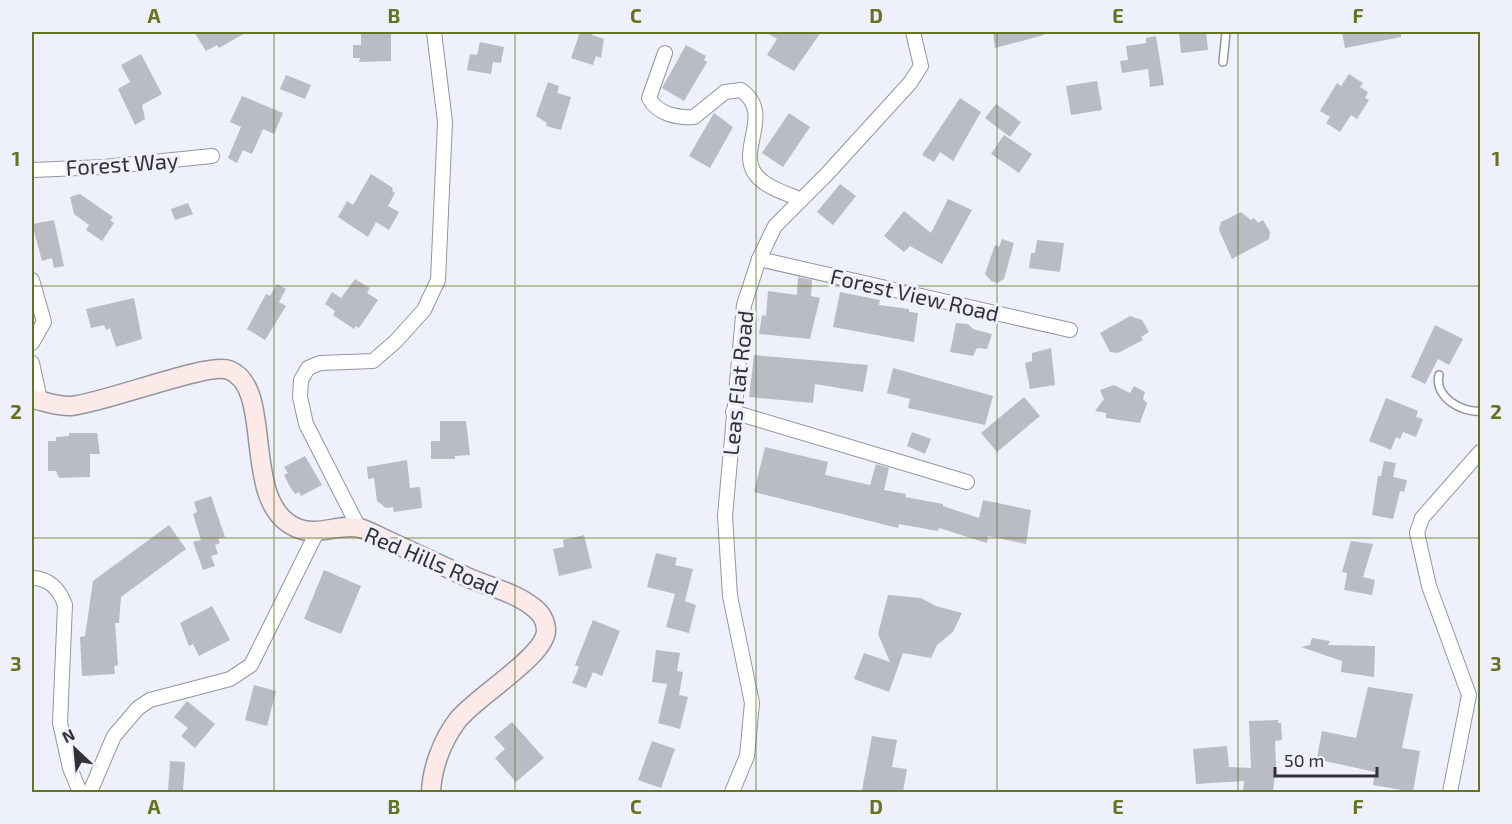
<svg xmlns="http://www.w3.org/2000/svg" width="1512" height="824" font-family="'Exo 2',sans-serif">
<rect width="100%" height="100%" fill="#eef1fb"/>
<g fill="#b9bcc5">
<polygon points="194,32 247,32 219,48 217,45 206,51"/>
<polygon points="361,32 391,32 391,61 359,62 360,58 353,58 353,45 361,45"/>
<polygon points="580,32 594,32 592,35 604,39 601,58 596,56 593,65 571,58"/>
<polygon points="765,32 821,32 794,71 767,55 777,39"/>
<polygon points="993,32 1044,32 1044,35 995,48"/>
<polygon points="1179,32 1206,32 1208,50 1181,53"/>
<polygon points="1342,32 1401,32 1401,37 1345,48"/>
<polygon points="1156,36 1164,85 1150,87 1148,69 1122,73 1120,61 1128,60 1126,46 1146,43 1146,38"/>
<polygon points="480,42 504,47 501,63 493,62 491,74 467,70 470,54 477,55"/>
<polygon points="686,45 706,56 704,60 707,62 684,101 662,88"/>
<polygon points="141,54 162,94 142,105 145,119 135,125 118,89 130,82 121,65"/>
<polygon points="1349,74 1363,83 1360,87 1368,92 1365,98 1369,100 1357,119 1351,115 1340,132 1326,123 1330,117 1320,111 1337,83 1341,86"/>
<polygon points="286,75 311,85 305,99 280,89"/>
<polygon points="1097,81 1102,110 1071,115 1066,86"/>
<polygon points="548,82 559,86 557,93 571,97 561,130 546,126 547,123 536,116"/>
<polygon points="242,96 283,113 274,134 263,129 252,154 243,150 237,163 228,158 241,127 230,122"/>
<polygon points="960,98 981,112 953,161 940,152 934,162 922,155"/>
<polygon points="996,104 1021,122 1010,137 985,118"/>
<polygon points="714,113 733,127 710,168 689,156"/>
<polygon points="789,113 810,127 783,167 762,153"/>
<polygon points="1004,135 1032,154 1019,173 991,154"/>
<polygon points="371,174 393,188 392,191 395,193 388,206 399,212 389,230 376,222 368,237 338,217 347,201 353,205"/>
<polygon points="840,184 856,196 833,225 817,212"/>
<polygon points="80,194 113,217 110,220 114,223 102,241 86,230 89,225 74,214 70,197"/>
<polygon points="948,199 972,210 942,264 910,246 904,252 884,236 904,211 931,233"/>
<polygon points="188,203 193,214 175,220 171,209"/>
<polygon points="1241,212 1251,220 1254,218 1258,223 1263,220 1270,232 1269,239 1232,259 1219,230 1221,222"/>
<polygon points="54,220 64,266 54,268 52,258 42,261 32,224"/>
<polygon points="1002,239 1014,243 1004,279 997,283 991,281 985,274 995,245 999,247"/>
<polygon points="1037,240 1064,243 1060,272 1029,268 1031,253 1035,253"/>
<polygon points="798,277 812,280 811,296 820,298 810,339 759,334 762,315 766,316 768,291 797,295"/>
<polygon points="355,279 370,288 367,293 378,300 359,328 356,326 354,329 333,315 335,311 325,304 332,292 341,298"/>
<polygon points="277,284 286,289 279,302 286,306 265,340 247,329 266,294 270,296"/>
<polygon points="840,292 880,300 879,305 909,309 909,312 918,313 914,342 833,327"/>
<polygon points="134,298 142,339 116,347 110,328 106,330 104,325 91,328 86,309"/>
<polygon points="1130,316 1142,320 1149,332 1141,337 1143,340 1118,353 1110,352 1100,333"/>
<polygon points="956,323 968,324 973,329 992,334 987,349 977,348 973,356 950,352"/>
<polygon points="1435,325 1463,339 1449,365 1438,359 1425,384 1411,377"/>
<polygon points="1051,348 1055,385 1030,389 1025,363 1032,361 1032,353"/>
<polygon points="754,355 868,365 863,392 815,384 813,403 749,397"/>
<polygon points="893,368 993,396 985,425 908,408 910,399 887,393"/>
<polygon points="1114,385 1130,393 1134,386 1145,392 1143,399 1147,403 1140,423 1106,418 1106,413 1095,411 1104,399 1100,390"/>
<polygon points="1024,397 1040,416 997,452 981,433"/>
<polygon points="1386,398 1418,411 1416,417 1423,419 1416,437 1403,432 1400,439 1396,437 1391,450 1369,441"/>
<polygon points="440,421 466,421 470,455 455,456 455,459 431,459 431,441 440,441"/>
<polygon points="912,432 931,439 925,454 907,446"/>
<polygon points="69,433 97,433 100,454 90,454 90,477 59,478 56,471 48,471 48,441 56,441 56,437 69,436"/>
<polygon points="765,447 828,462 825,475 870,485 876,464 889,468 884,490 906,494 905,497 943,504 943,506 979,518 983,500 1031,510 1026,544 988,536 987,543 939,528 938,531 899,524 898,528 754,492"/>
<polygon points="305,456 322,485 301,496 299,492 295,494 289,485 284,475 288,473 284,467"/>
<polygon points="407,460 410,488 420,487 422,508 394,512 393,507 386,508 377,501 374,478 368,479 367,467"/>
<polygon points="1384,461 1396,463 1393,477 1407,480 1404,492 1400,491 1393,519 1372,515 1378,476 1381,476"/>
<polygon points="211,496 225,537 218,539 220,543 215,545 218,554 211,556 215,566 203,570 193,542 201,540 193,514 197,512 194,502"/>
<polygon points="169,525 186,549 121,597 119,623 115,623 118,665 114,666 115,674 82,676 80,637 85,636 93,581"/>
<polygon points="584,535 592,568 559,576 553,549 564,547 563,540"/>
<polygon points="1351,541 1373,544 1363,577 1375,580 1372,595 1344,590 1347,573 1342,572"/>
<polygon points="656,553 677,558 675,565 693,569 685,601 696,605 689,633 666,627 675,594 647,587"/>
<polygon points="324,570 361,586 341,634 304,619"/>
<polygon points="888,595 921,598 936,606 962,613 953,632 937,645 931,658 903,653 889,692 854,679 864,653 890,662 878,634"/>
<polygon points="212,606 230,640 199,656 193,644 189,646 180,623"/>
<polygon points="593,620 620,631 602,676 593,672 586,688 572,683 579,667 575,665"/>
<polygon points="1312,638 1330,641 1328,645 1375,646 1374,677 1341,672 1342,661 1301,647 1310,645"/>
<polygon points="656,650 680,653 677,671 683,672 679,695 688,697 680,729 658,723 667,684 652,682"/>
<polygon points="254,685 276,691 267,726 245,720"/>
<polygon points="1368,687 1413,694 1402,748 1420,751 1413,792 1373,785 1375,772 1320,760 1320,757 1317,757 1322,731 1356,738"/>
<polygon points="187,701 215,724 195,748 181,736 188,728 174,717"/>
<polygon points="1278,720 1278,723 1281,723 1282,740 1275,741 1276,765 1273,792 1243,792 1244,781 1196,784 1193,749 1227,746 1229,767 1251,768 1249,721"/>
<polygon points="512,722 544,758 516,782 495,758 505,749 494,737"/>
<polygon points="872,736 897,740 892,767 907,769 903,792 862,790"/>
<polygon points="652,741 675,749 661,788 638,780"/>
<polygon points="170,761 185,762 183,792 168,792"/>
</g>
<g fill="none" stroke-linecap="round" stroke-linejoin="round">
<defs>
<g id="lane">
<polyline points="1223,62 1226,32"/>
<path d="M1439,375C1434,397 1462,413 1480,411"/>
</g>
<g id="street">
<path d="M665,53L649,98C657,114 677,118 694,117L725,92L741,90C775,114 736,150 756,175C766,188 787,193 801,200"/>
<polyline points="32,170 104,167 212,156"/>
<polyline points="759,259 1070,330"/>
<polyline points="32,280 44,322 32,343"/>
<polyline points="32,363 40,400"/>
<polyline points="733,412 967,482"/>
<polyline points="359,528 306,424 300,397 301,380 308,368 320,363 373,361 396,341 424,310 438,280 445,122 434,32"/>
<path d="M32,578C49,578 60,590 65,605L60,723L70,768L80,792"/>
<polyline points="90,792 114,736 138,708 150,700 230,679 251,665 317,532"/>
<polyline points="732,792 747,756 752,703 730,596 725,516 744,305 759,259 775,226 827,174 910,83 921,66 913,32"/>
<polyline points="1450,792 1469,695 1429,586 1417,533 1422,518 1480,452"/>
</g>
<path id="secondary" d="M32,399C44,401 59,407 71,406C105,403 207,362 229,370C276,388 239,504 297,528C318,537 339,523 360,528C370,531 380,537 389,541C415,553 441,565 467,577C489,587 514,592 533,607C541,613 545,619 546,629C548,655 475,697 457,721C442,741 432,768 431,792"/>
</defs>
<use href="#lane" stroke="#94969f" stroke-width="10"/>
<use href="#street" stroke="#94969f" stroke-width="16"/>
<use href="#secondary" stroke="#94969f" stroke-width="21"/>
<use href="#lane" stroke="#fff" stroke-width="7"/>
<use href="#street" stroke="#fff" stroke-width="14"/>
<use href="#secondary" stroke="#fbeae8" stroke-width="18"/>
</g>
<path fill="none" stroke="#667421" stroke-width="1.5" stroke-opacity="0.55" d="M274,32V792M515,32V792M756,32V792M997,32V792M1238,32V792M32,286H1480M32,538H1480"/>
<g text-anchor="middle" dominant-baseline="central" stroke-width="6" stroke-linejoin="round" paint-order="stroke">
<g font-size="22" fill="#313235" stroke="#eef1fb">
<text transform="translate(122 163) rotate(-4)">Forest Way</text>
<text transform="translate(915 294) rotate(13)">Forest View Road</text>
<text transform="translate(737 383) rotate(-84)">Leas Flat Road</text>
<text transform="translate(432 560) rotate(23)">Red Hills Road</text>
</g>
</g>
<rect width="1512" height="824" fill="none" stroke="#eef1fb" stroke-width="66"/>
<g transform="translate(75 749) rotate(334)" stroke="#eef1fb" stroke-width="4.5" paint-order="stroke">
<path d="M0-4.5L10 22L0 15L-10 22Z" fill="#313235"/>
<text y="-9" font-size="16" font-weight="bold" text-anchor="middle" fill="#313235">N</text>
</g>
<path d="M1275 767v9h102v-9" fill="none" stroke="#313235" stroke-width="3"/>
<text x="1284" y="767" font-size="18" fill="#313235" stroke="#eef1fb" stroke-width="4.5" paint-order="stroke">50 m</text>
<rect x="33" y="33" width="1446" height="758" fill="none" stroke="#667421" stroke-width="2"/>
<g font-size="20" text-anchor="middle" font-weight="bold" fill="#667421">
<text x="154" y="23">A</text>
<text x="394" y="23">B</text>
<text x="636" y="23">C</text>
<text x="876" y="23">D</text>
<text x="1118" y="23">E</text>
<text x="1358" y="23">F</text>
<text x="16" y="166">1</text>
<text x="1496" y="166">1</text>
<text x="16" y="419">2</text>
<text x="1496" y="419">2</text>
<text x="16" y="671">3</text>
<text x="1496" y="671">3</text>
<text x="154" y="814">A</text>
<text x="394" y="814">B</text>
<text x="636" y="814">C</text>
<text x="876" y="814">D</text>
<text x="1118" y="814">E</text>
<text x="1358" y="814">F</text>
</g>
</svg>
